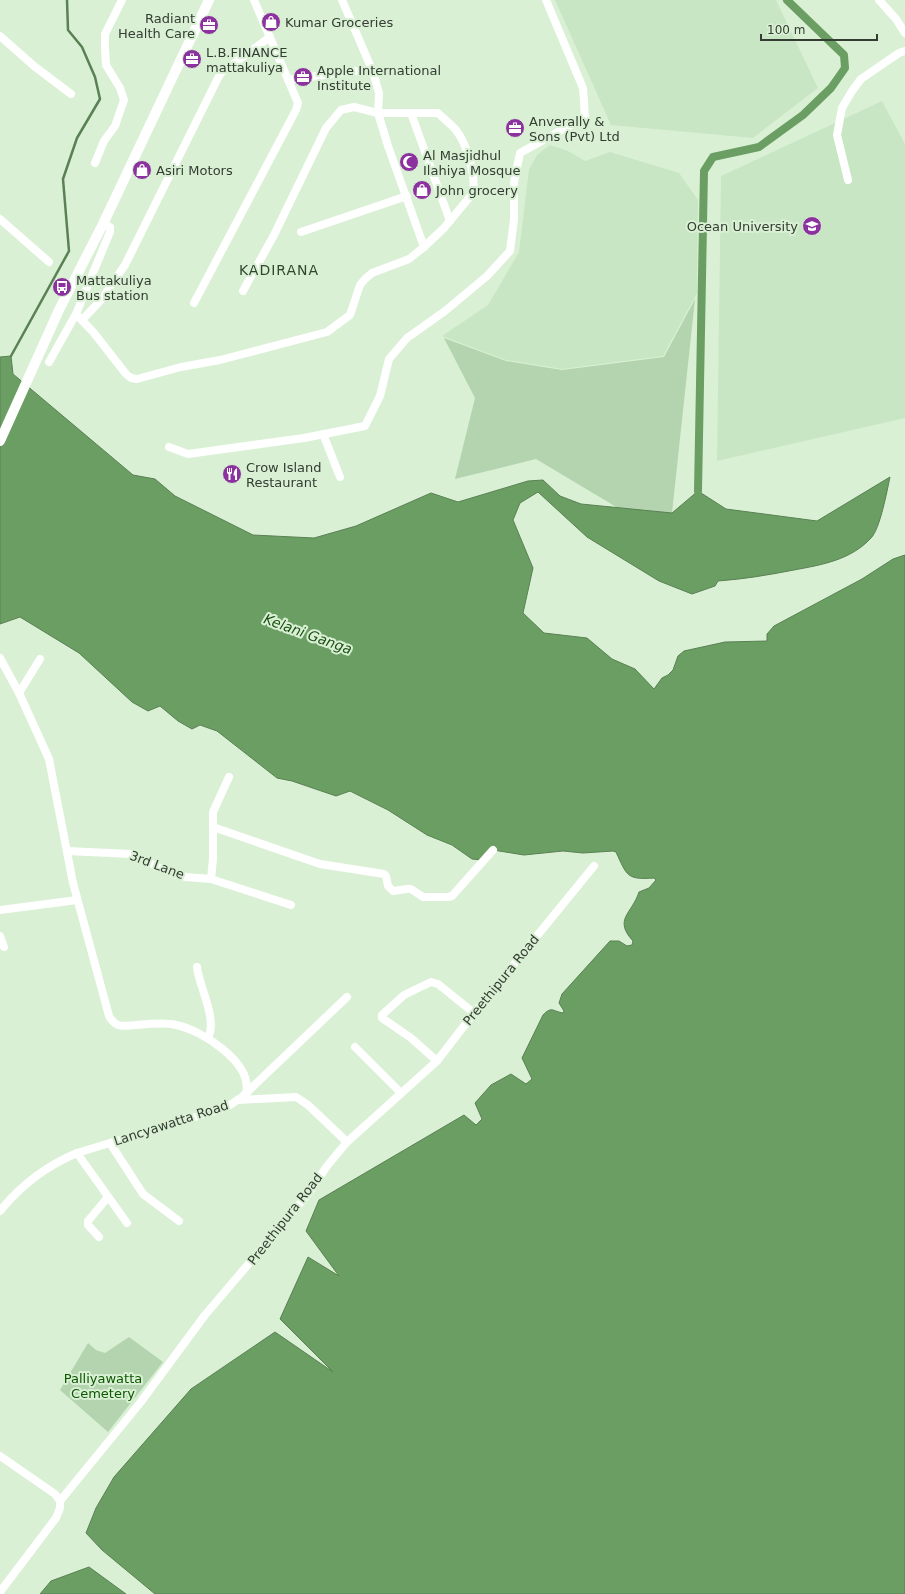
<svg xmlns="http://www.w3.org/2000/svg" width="905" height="1594" font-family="'DejaVu Sans',sans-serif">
<rect width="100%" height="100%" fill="#d9f0d4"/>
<g fill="#c9e6c4">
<polygon points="555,0 776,0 818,88 753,138 611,125"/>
<polygon points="882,101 905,144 905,418 717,461 721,176"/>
<polygon points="550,145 568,151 585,161 610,152 679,173 698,200 697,293 663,356 562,369 506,360 442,336 488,305 519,252 529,169 537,155"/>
</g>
<g fill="#b3d4ae">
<polygon points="695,299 672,513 618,508 536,459 455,479 475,398 444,338 506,361 562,370 664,357"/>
<polygon points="129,1337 163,1362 108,1432 60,1390 88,1343 96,1350 105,1353"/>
</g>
<g fill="#6b9e63" stroke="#5a8154">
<path d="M11,356L13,374L133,475L155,479L175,496L253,535L314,538L356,526L431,493L458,502L528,481L543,480L560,496L581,504L672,513L698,491L726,509L817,521L890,477C887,491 880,529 871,538C851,560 821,565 794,570C768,575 745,579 718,581L715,586L692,594L659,581L587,537L538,492L520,503L513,520L533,568L523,613L544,633L587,638L612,659L635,669L654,689L662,678L668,675L673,670L678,656L684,651L725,642L767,641V634L774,626L862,579L893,559L905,555V1594H155L102,1550L86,1533L96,1508L114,1477L191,1389L275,1332L333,1372L280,1319L308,1257L339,1276L306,1231L319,1200L464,1115L476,1125L482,1119L475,1103L491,1085L511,1074L526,1084L532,1079L522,1058L543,1015C552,1006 552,1011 563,1013L564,1011L559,1003L562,994L610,941H619L627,946L632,945L633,941C613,919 632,914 639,892L649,888L656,880L654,878C627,880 627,876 616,852L613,851L583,853L563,851L524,855L493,850L482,860L472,859L452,845L427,835L388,810L350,791L336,796L292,781L277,778L217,731L200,725L192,729L178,721L160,706L148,711L132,702L79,653L20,617L0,624V357Z"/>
<polygon points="89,1567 126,1594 40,1594 51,1581"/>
</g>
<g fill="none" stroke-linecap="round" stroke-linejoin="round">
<polyline stroke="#5a8154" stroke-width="2.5" points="11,356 69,251 63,179 77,138 100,99 95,77 82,47 68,30 67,0"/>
<polyline stroke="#6b9e63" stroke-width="8" points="698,491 704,171 713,157 759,147 803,115 831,88 845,68 844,55 787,0"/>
<g stroke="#fff" stroke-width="8">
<polyline points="879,0 896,19 905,33"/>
<polyline points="0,36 34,66 71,94"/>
<polyline points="288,80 353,71 373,72"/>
<polyline points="411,113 450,221"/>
<polyline points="95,163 104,141 115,126 124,100 120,88 106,65 105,49 105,34 122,0"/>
<polyline points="848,180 837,135 842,108 852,91 861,79 899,53 905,51"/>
<polyline points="0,219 49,262"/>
<path d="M103,224L110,227V232L76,314L94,333L126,374L131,378L137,379L181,367L220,360L327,332L350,315L360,285L365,279L372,273L409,259L424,247L444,228L473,193C476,176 467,144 456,130C451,124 444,119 438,113H378L379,93L373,72L342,0"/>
<polyline points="301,232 407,196"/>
<polyline points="243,291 274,235 326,128 341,110 354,107 378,113 388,146 424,247"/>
<polyline points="194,303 296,110 298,103 254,0"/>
<polyline points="82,320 101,300 125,265 218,78 221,73 270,37"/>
<polyline points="49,362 76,314"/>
<polyline points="323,434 340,477"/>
<polyline points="169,447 188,454 304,438 365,426 380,396 389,359 407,338 445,311 487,276 510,251 514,219 514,182 520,153 585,117 583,88 546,0"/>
<path d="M0,658L19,693L49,759L73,883L109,1016C111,1020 114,1023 118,1025C124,1027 130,1025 136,1025C149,1024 164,1022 176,1025C202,1030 253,1063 246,1093"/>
<polyline points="19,693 40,659"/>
<polyline points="213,827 320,864 384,874 386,876 388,886 393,891 407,889 411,889 423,897 448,897 452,896 493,850"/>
<polyline points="67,851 131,854 173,874 186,877 211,879 291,905"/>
<polyline points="211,879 213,859 213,812 229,777"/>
<polyline points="0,910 77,900"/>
<polyline points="0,936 4,947"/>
<path d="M197,967C199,987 218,1019 208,1038"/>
<polyline points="355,1047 401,1093"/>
<polyline points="437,1061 411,1038 382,1018 382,1015 404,995 431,982 438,984 474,1013"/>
<polyline points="238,1100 296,1097 308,1105 347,1142"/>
<polyline points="110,1143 143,1194 179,1221"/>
<polyline points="77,1153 127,1223"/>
<path d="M0,1211C21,1185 46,1166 77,1153L215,1111L227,1107L242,1097L347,997"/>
<polyline points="99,1237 88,1225 88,1221 108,1197"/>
<polyline points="0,1456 55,1494 60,1501"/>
<polyline points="0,1592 56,1518 60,1508 60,1501 140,1403 205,1315 309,1193 327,1166 347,1142 437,1061 474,1013 594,866"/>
</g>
<polyline stroke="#fff" stroke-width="10" points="0,441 59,310 103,224 209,0"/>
</g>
<defs>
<symbol id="shop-disc" viewBox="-11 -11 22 22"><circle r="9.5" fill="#8b329e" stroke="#d9f0d4"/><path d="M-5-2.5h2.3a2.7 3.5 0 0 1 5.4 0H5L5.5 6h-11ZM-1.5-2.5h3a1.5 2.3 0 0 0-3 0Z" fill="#fff"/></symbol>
<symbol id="office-disc" viewBox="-11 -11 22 22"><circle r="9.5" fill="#8b329e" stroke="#d9f0d4"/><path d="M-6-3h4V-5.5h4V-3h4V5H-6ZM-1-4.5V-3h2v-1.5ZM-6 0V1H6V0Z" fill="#fff"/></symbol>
<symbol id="mosque-disc" viewBox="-11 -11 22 22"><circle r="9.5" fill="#8b329e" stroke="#d9f0d4"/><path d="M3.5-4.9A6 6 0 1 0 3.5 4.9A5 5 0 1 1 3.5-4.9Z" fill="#fff"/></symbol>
<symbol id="university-disc" viewBox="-11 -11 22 22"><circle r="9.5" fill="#8b329e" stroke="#d9f0d4"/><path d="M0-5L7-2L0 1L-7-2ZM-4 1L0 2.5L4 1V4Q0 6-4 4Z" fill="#fff"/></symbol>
<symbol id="bus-disc" viewBox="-11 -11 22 22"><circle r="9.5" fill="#8b329e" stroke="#d9f0d4"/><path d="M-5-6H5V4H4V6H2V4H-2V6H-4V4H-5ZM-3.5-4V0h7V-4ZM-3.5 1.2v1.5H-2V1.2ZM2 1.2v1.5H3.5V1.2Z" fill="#fff"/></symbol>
<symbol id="restaurant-disc" viewBox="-11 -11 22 22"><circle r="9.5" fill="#8b329e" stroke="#d9f0d4"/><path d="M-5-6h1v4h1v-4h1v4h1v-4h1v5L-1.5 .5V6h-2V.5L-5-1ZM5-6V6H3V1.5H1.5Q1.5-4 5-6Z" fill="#fff"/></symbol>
</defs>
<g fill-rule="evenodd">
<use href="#shop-disc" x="260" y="11" width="22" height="22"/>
<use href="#office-disc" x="198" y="14" width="22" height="22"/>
<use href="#office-disc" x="181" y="48" width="22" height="22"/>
<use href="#office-disc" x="292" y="66" width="22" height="22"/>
<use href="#office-disc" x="504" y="117" width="22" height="22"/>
<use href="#mosque-disc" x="398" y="151" width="22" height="22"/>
<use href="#shop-disc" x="131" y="159" width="22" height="22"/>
<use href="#shop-disc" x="411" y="179" width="22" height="22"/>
<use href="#university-disc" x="801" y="215" width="22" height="22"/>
<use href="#bus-disc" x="51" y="276" width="22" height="22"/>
<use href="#restaurant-disc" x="221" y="463" width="22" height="22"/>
</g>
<g text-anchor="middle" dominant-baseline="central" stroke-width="4" stroke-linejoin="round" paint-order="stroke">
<g font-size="13" fill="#333d32" stroke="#d9f0d4" text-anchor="start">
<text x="195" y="18" text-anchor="end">Radiant<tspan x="195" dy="15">Health Care</tspan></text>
<text x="285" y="22">Kumar Groceries</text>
<text x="206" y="52">L.B.FINANCE<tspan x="206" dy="15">mattakuliya</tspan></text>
<text x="317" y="70">Apple International<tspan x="317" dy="15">Institute</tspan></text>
<text x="529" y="121">Anverally &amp;<tspan x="529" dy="15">Sons (Pvt) Ltd</tspan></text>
<text x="423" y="155">Al Masjidhul<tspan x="423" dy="15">Ilahiya Mosque</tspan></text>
<text x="156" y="170">Asiri Motors</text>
<text x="436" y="190">John grocery</text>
<text x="798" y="226" text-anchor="end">Ocean University</text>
<text x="76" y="280">Mattakuliya<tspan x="76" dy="15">Bus station</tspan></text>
<text x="246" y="467">Crow Island<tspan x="246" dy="15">Restaurant</tspan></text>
</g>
<g font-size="13" fill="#333d32" stroke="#d9f0d4">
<text transform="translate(157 865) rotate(21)">3rd Lane</text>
<text transform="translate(501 980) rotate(-51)">Preethipura Road</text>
<text transform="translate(171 1123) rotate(-18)">Lancyawatta Road</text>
<text transform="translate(285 1219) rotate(-52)">Preethipura Road</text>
</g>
<g font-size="13" fill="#0c5700" stroke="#d9f0d4">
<text x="103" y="1378">Palliyawatta<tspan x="103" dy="15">Cemetery</tspan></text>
</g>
<g font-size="14" letter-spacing="1" fill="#32452f" stroke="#d9f0d4">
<text x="279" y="270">KADIRANA</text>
</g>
<g font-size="14" font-style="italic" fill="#1a4e12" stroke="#d9f0d4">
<text transform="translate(308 634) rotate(20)">Kelani Ganga</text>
</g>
</g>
<path d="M761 34v6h116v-6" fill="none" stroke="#333d32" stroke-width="2"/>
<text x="767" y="34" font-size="12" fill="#333d32" stroke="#d9f0d4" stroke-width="3" paint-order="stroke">100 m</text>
</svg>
